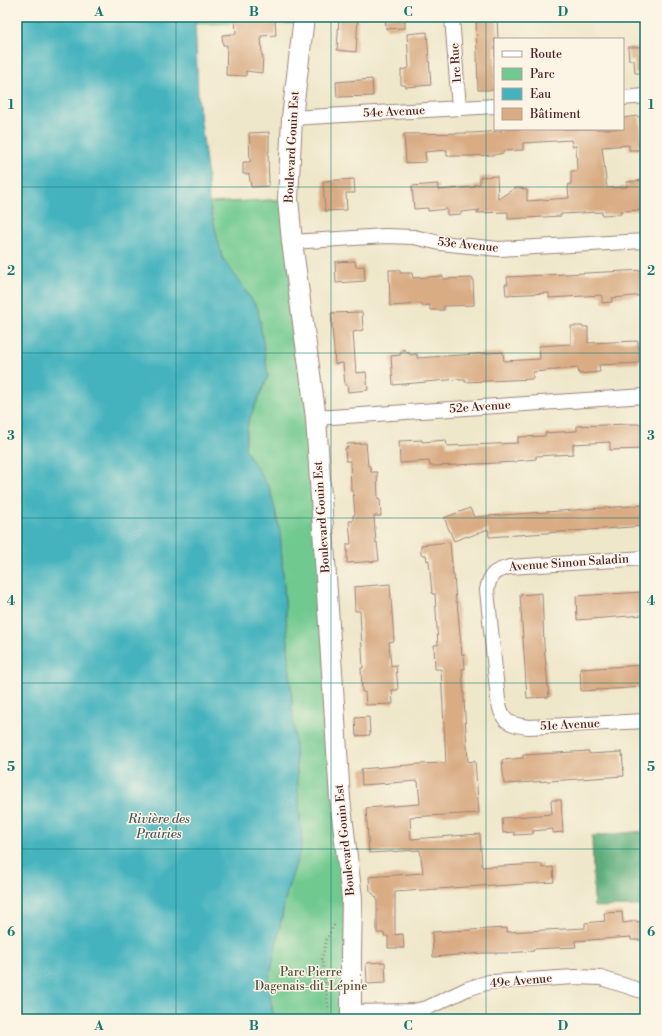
<svg xmlns="http://www.w3.org/2000/svg" width="662" height="1036" font-family="'Libre Bodoni',serif">
<rect width="100%" height="100%" fill="#fcf5e5"/>
<filter id="ink" filterUnits="userSpaceOnUse"><feTurbulence type="fractalNoise" baseFrequency=".025" numOctaves="2"/><feDisplacementMap in="SourceGraphic" scale="8" xChannelSelector="R" yChannelSelector="G"/><feConvolveMatrix kernelMatrix="1 2 1 2 8 2 1 2 1" color-interpolation-filters="sRGB"/></filter>
<filter id="wash" filterUnits="userSpaceOnUse"><feTurbulence type="fractalNoise" baseFrequency=".012" numOctaves="4" result="noise"/><feDisplacementMap in="SourceGraphic" scale="16" xChannelSelector="R" yChannelSelector="G"/><feGaussianBlur stdDeviation="0.9" result="paint"/><feColorMatrix in="noise" values="0 0 0 0 0 0 0 0 0 0 0 0 0 0 0 0 0 1.4 0 .05"/><feComposite in="paint" operator="in"/></filter>
<g filter="url(#wash)">
<rect width="100%" height="100%" fill="#efe7ca"/>
<g fill="#70c98f" stroke="#5d745d">
<polygon points="195,17 304,17 303,23 196,24"/>
<polygon points="288,199 316,418 351,1019 274,1019 268,985 287,891 302,845 280,531 270,489 245,449 248,422 268,376 258,309 222,257 209,203"/>
</g>
<polygon fill="#5cad7a" stroke="#536652" points="645,831 645,911 639,906 594,907 592,836"/>
<polygon fill="#44b3be" stroke="#476974" points="17,17 195,17 198,97 208,179 209,203 222,257 258,309 268,376 248,422 245,449 270,489 280,531 302,845 287,891 268,985 274,1019 17,1019"/>
<g id="blocks">
<g fill="#d9ac84">
<polygon points="235,17 275,17 276,35 261,36 262,56 263,56 262,73 246,71 246,76 226,75 227,45 223,45 222,35 236,34"/>
<polygon points="339,17 358,17 356,52 337,50"/>
<polygon points="385,17 405,17 405,28 386,29"/>
<polygon points="476,17 497,17 498,39 495,39 495,90 478,90"/>
<polygon points="427,32 431,85 406,87 405,85 401,85 401,70 409,68 407,34"/>
<polygon points="628,47 645,47 645,73 635,73 634,60 629,60"/>
<polygon points="372,79 373,96 337,97 336,82"/>
<polygon points="637,116 640,117 642,143 639,143 640,150 629,150 629,145 602,147 607,188 627,187 627,182 645,180 645,210 621,211 621,214 602,215 602,212 561,214 561,216 508,219 508,212 476,213 480,210 461,212 461,214 447,215 447,209 428,211 428,208 414,209 412,186 438,184 438,190 474,187 474,185 480,184 480,177 497,176 498,199 515,188 521,188 527,190 527,201 569,198 568,189 569,184 571,184 571,171 577,171 576,146 572,146 571,140 523,143 523,150 503,151 503,153 494,155 470,156 447,156 447,150 425,152 426,162 406,163 404,134 472,133 501,131 501,129 623,129 623,118"/>
<polygon points="269,132 269,152 268,152 269,186 251,187 249,174 243,174 243,162 250,162 249,133"/>
<polygon points="354,179 355,193 346,193 347,210 325,211 323,181"/>
<polygon points="355,261 356,267 364,266 365,281 336,283 335,262"/>
<polygon points="389,270 400,270 400,273 412,273 413,278 443,276 443,279 473,278 474,305 444,306 444,310 430,310 430,305 422,306 422,304 390,306"/>
<polygon points="645,270 645,295 612,298 612,302 602,303 602,295 549,298 549,293 506,295 505,284 508,284 507,277"/>
<polygon points="362,312 363,330 353,332 356,373 366,372 368,390 348,392 347,385 345,385 343,363 335,364 331,313"/>
<polygon points="571,326 582,326 582,327 588,327 588,343 638,341 639,363 599,365 600,372 579,374 578,368 533,372 533,379 465,382 465,380 459,380 459,379 393,385 391,356 400,355 403,349 411,355 417,354 417,358 503,352 504,361 540,359 539,346 571,344"/>
<polygon points="628,424 645,424 645,449 610,450 610,442 573,444 573,454 536,456 536,459 516,461 516,462 436,466 430,466 429,461 400,463 399,441 422,440 422,442 446,440 447,446 518,443 518,437 545,436 545,433 577,431 577,426"/>
<polygon points="366,443 368,466 370,466 371,472 377,472 378,499 380,499 381,516 374,516 376,543 377,542 379,561 347,563 347,544 351,544 349,521 353,521 353,515 355,515 353,491 351,491 350,461 346,461 345,448 348,448 347,444"/>
<polygon points="645,505 645,526 489,537 488,529 468,537 467,536 454,541 444,518 470,508 474,517"/>
<polygon points="450,542 453,575 454,575 456,602 457,602 462,655 464,654 465,669 462,669 468,762 475,761 479,813 410,817 411,839 480,834 482,867 542,864 542,868 553,867 554,882 494,886 494,885 395,892 395,935 403,934 404,948 388,948 388,936 384,936 384,933 377,933 377,898 370,891 369,877 423,873 420,850 369,853 366,808 420,804 418,781 362,785 361,769 420,764 446,763 441,670 440,669 435,669 434,645 438,645 435,594 432,594 429,560 427,561 426,555 421,555 421,545"/>
<polygon points="390,584 394,641 389,642 391,666 396,665 398,690 392,690 393,704 366,705 365,692 362,692 361,668 363,668 360,611 355,611 354,587"/>
<polygon points="642,592 643,615 577,620 576,596"/>
<polygon points="542,593 544,645 549,697 527,698 520,595"/>
<polygon points="645,665 645,687 581,691 580,669"/>
<polygon points="369,717 370,735 356,736 355,718"/>
<polygon points="589,751 589,754 622,752 624,776 504,784 502,760 523,758 523,755"/>
<polygon points="551,800 561,800 563,832 553,833 553,829 533,831 533,834 514,835 514,832 503,833 502,818 552,814"/>
<polygon points="622,912 623,923 637,921 638,922 645,922 645,940 631,940 631,937 575,941 576,947 533,949 534,951 508,953 482,953 433,957 432,932 507,928 507,932 585,928 585,923 605,921 604,913"/>
<polygon points="385,962 386,983 367,984 366,963"/>
</g>
</g>
</g>
<g filter="url(#ink)">
<use href="#blocks" fill-opacity="0" stroke="#9c837a" stroke-width="1"/>
<g fill="none" stroke-linecap="round" stroke-linejoin="round">
<defs>
<g id="street">
<polyline points="452,17 459,108"/>
<polyline points="623,98 645,96"/>
<polyline points="292,118 495,106"/>
<polyline points="292,242 385,236 414,237 440,243 499,249 645,241"/>
<polyline points="316,418 645,396"/>
<path d="M645,558L510,567C494,571 490,573 487,590L498,700C503,722 506,724 529,727L645,721"/>
<polyline points="351,1012 413,1011 427,1008 467,989 489,982 510,981 575,977 601,978 645,992"/>
</g>
<polyline id="secondary" points="304,17 292,118 288,199 292,242 316,418 340,799 352,898 351,954 351,1019"/>
</defs>
<use href="#street" stroke="#9c837a" stroke-width="16"/>
<use href="#secondary" stroke="#9c837a" stroke-width="22"/>
<polyline stroke="#9c837a" stroke-width="2.5" stroke-dasharray="1 3" stroke-linecap="butt" points="330,1019 322,959 326,940 335,923"/>
<use href="#street" stroke="#fff" stroke-width="14"/>
<use href="#secondary" stroke="#fff" stroke-width="20"/>
</g>
</g>
<path fill="none" stroke="#0f766e" stroke-width="1" stroke-opacity="0.55" d="M176,17V1019M331,17V1019M486,17V1019M17,187H645M17,353H645M17,518H645M17,683H645M17,849H645"/>
<g text-anchor="middle" dominant-baseline="central" stroke-width="3" stroke-linejoin="round" paint-order="stroke">
<g font-size="12" fill="#4a1f2b" stroke="#fcf5e5">
<text transform="translate(456 63) rotate(-94)">1re Rue</text>
<text transform="translate(394 112) rotate(-3)">54e Avenue</text>
<text transform="translate(292 147) rotate(-87)">Boulevard Gouin Est</text>
<text transform="translate(468 245) rotate(6)">53e Avenue</text>
<text transform="translate(480 407) rotate(-4)">52e Avenue</text>
<text transform="translate(322 517) rotate(-94)">Boulevard Gouin Est</text>
<text transform="translate(569 563) rotate(-4)">Avenue Simon Saladin</text>
<text transform="translate(570 725) rotate(-3)">51e Avenue</text>
<text transform="translate(345 840) rotate(-96)">Boulevard Gouin Est</text>
<text transform="translate(521 981) rotate(-5)">49e Avenue</text>
</g>
<g font-size="12" fill="#555249" stroke="#fcf5e5">
<text x="311" y="972">Parc Pierre<tspan x="311" dy="14">Dagenais-dit-Lépine</tspan></text>
</g>
<g font-size="13" font-style="italic" fill="#485a66" stroke="#fcf5e5">
<text x="159" y="819">Rivière des<tspan x="159" dy="15">Prairies</tspan></text>
</g>
</g>
<rect width="662" height="1036" fill="none" stroke="#fcf5e5" stroke-width="44"/>
<rect x="494" y="38" width="130" height="92" fill="#fcf5e5" stroke="#b59f9b"/>
<rect x="502" y="51" width="20" height="6" fill="#ffffff" stroke="#b59f9b"/>
<text x="530" y="58" font-size="12" fill="#4a1f2b">Route</text>
<rect x="502" y="68" width="20" height="12" fill="#70c98f" stroke="#b59f9b"/>
<text x="530" y="78" font-size="12" fill="#4a1f2b">Parc</text>
<rect x="502" y="88" width="20" height="12" fill="#44b3be" stroke="#b59f9b"/>
<text x="530" y="98" font-size="12" fill="#4a1f2b">Eau</text>
<rect x="502" y="108" width="20" height="12" fill="#d9ac84" stroke="#b59f9b"/>
<text x="530" y="118" font-size="12" fill="#4a1f2b">Bâtiment</text>
<rect x="22" y="22" width="618" height="992" fill="none" stroke="#0f766e" stroke-width="1.5"/>
<g font-size="13" text-anchor="middle" font-weight="bold" fill="#0f766e">
<text x="99" y="16">A</text>
<text x="254" y="16">B</text>
<text x="408" y="16">C</text>
<text x="563" y="16">D</text>
<text x="11" y="109">1</text>
<text x="651" y="109">1</text>
<text x="11" y="275">2</text>
<text x="651" y="275">2</text>
<text x="11" y="440">3</text>
<text x="651" y="440">3</text>
<text x="11" y="605">4</text>
<text x="651" y="605">4</text>
<text x="11" y="771">5</text>
<text x="651" y="771">5</text>
<text x="11" y="936">6</text>
<text x="651" y="936">6</text>
<text x="99" y="1030">A</text>
<text x="254" y="1030">B</text>
<text x="408" y="1030">C</text>
<text x="563" y="1030">D</text>
</g>
</svg>
